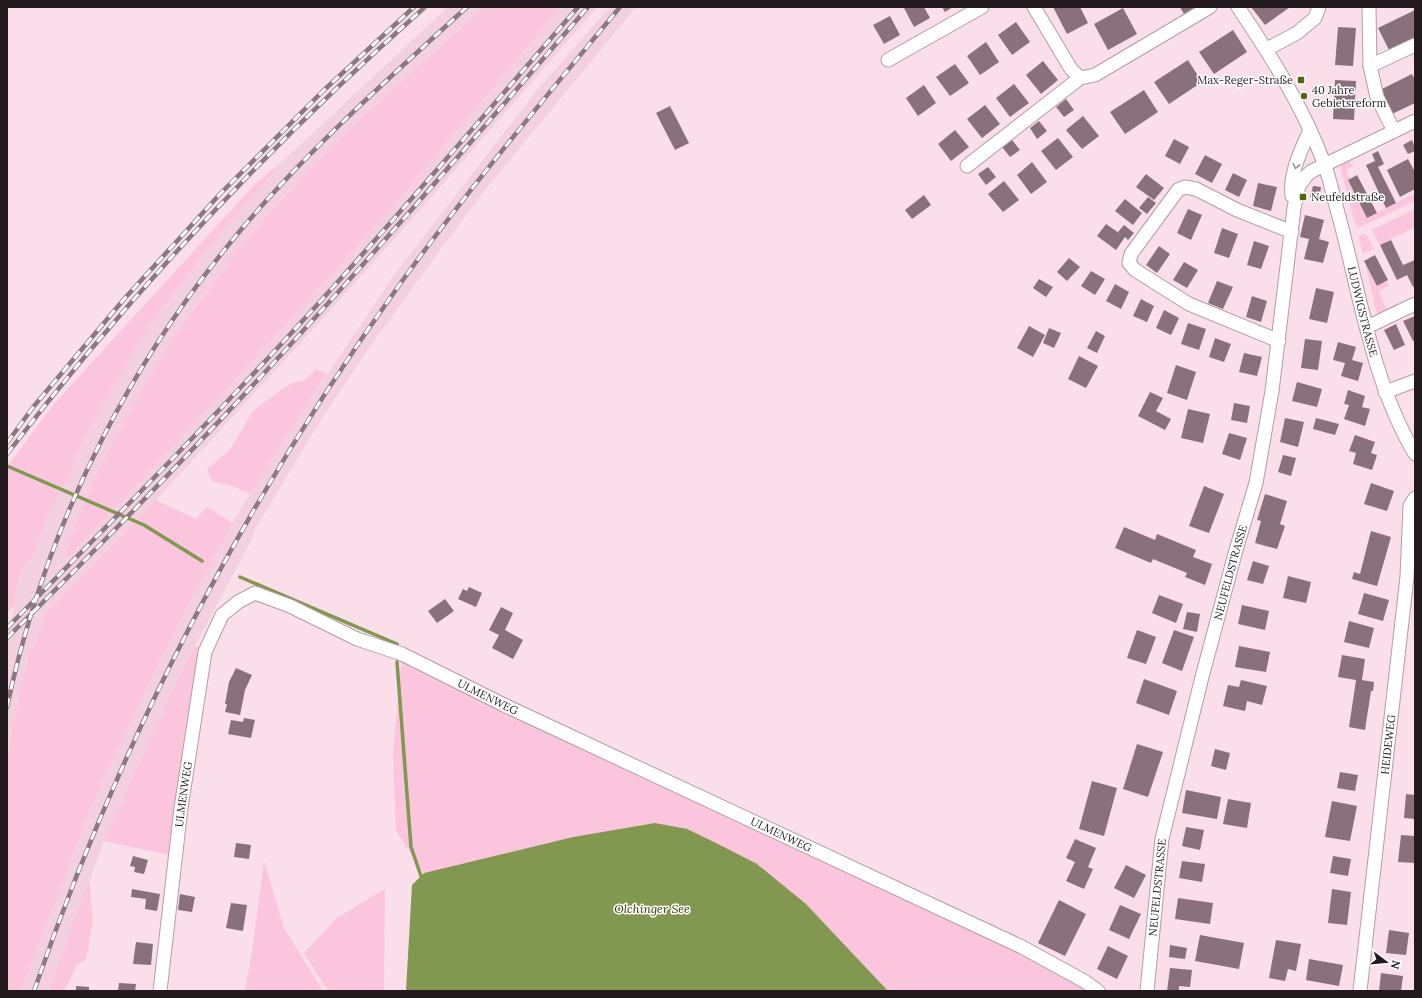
<svg xmlns="http://www.w3.org/2000/svg" width="1422" height="998" font-family="Lora,serif">
<rect width="100%" height="100%" fill="#fadfeb"/>
<g fill="#f3d0e0">
<polygon points="448,7 484,7 342,136 272,210 232,257 193,309 93,482 75,525 66,552 67,557 221,395 394,206 561,7 597,7 414,217 316,326 156,500 44,615 36,644 29,651 12,729 7,759 7,630 15,605 15,592 26,562 32,558 50,511 70,475 79,449 97,414 151,324 199,261 236,216 285,159"/>
<polygon points="610,7 636,7 481,195 419,279 365,354 317,426 254,531 252,539 195,646 169,698 104,841 49,991 21,991 92,804 177,625 240,510 302,412 394,275 537,90"/>
</g>
<g fill="#fbc5de">
<polygon points="484,7 561,7 394,206 221,395 67,558 66,552 75,525 93,482 131,408 173,338 232,257 272,210 342,136"/>
<path d="M285,159L236,216L199,261L151,324L97,414L79,449L70,475L50,511L32,558C20,566 15,590 15,605L7,612V467L53,405L256,183Z"/>
<polygon points="1349,159 1353,166 1346,170 1350,179 1348,180 1367,218 1415,193 1415,201 1358,228 1354,220 1340,165"/>
<polygon points="1415,209 1415,227 1380,245 1372,230"/>
<polygon points="1363,234 1367,236 1374,249 1363,254 1359,238 1361,235"/>
<polygon points="1365,262 1377,286 1387,281 1389,286 1379,291 1386,309 1397,303 1398,306 1377,315"/>
<polygon points="316,369 327,373 250,494 233,486 212,481 207,469 229,451 253,411 291,383 304,381"/>
<polygon points="156,500 196,519 207,507 233,523 177,625 92,804 21,991 7,991 7,759 12,729 29,651 36,644 44,615"/>
<polygon points="195,646 200,648 169,855 104,841 169,698"/>
<polygon points="402,654 1098,991 888,991 806,904 757,864 655,823 573,837 424,873 396,831 393,754"/>
<polygon points="264,861 284,928 323,991 245,991 252,951"/>
<polygon points="89,879 93,922 86,960 77,964 64,991 49,991"/>
<polygon points="385,889 384,991 328,991 304,953 338,917"/>
</g>
<polygon fill="#82974f" points="655,823 687,829 718,844 757,864 806,904 888,991 406,991 412,885 424,873 573,837"/>
<g fill="none" stroke-linecap="round" stroke-linejoin="round">
<g stroke="#82974f" stroke-width="3.5">
<polyline points="7,466 144,525 202,561"/>
<polyline points="240,577 397,644"/>
<polyline points="397,662 411,847 421,876"/>
</g>
</g>
<g fill="#89717c">
<polygon points="906,7 924,7 930,18 914,27 904,8"/>
<polygon points="942,7 953,7 945,12"/>
<polygon points="1053,7 1080,7 1088,23 1067,34"/>
<polygon points="1180,7 1195,7 1184,14"/>
<polygon points="1251,7 1290,7 1265,25"/>
<polygon points="1123,8 1137,34 1108,50 1094,24"/>
<polygon points="1415,10 1415,37 1389,50 1378,28"/>
<polygon points="890,16 900,35 884,44 873,25"/>
<polygon points="1016,22 1030,42 1012,55 998,35"/>
<polygon points="1338,27 1356,28 1353,66 1335,65"/>
<polygon points="1233,30 1247,52 1214,74 1199,52"/>
<polygon points="986,42 999,62 980,75 967,56"/>
<polygon points="1188,60 1202,82 1169,104 1154,82"/>
<polygon points="1043,61 1058,80 1041,94 1026,75"/>
<polygon points="955,64 969,83 950,96 936,77"/>
<polygon points="1412,74 1415,80 1415,103 1392,114 1380,90"/>
<polygon points="1335,80 1356,81 1354,120 1333,119"/>
<polygon points="1014,84 1029,103 1010,117 996,98"/>
<polygon points="924,85 936,103 918,116 906,98"/>
<polygon points="1144,90 1158,112 1125,134 1110,112"/>
<polygon points="1066,99 1074,110 1064,117 1056,107"/>
<polygon points="985,105 1000,124 982,138 967,119"/>
<polygon points="670,106 689,143 675,150 656,113"/>
<polygon points="1083,116 1099,136 1082,149 1066,130"/>
<polygon points="1039,121 1047,131 1037,139 1030,128"/>
<polygon points="955,130 969,147 951,161 938,144"/>
<polygon points="1058,138 1073,157 1056,170 1041,151"/>
<polygon points="1174,139 1189,147 1180,164 1165,156"/>
<polygon points="1012,140 1020,150 1010,157 1002,147"/>
<polygon points="1412,140 1415,147 1415,151 1408,154 1403,145"/>
<polygon points="1378,151 1384,164 1378,167 1396,203 1386,208 1366,165 1375,161 1372,154"/>
<polygon points="1205,155 1222,164 1212,183 1195,174"/>
<polygon points="1408,159 1415,172 1415,189 1400,197 1387,170"/>
<polygon points="1032,162 1047,182 1031,194 1017,175"/>
<polygon points="988,167 996,177 986,185 978,174"/>
<polygon points="1233,173 1247,180 1239,197 1225,190"/>
<polygon points="1146,174 1164,188 1154,200 1136,187"/>
<polygon points="1357,175 1377,213 1367,218 1348,180"/>
<polygon points="1004,181 1019,200 1003,212 988,194"/>
<polygon points="1258,183 1277,187 1271,211 1253,206"/>
<polygon points="1313,186 1321,187 1319,199 1310,197"/>
<polygon points="924,195 931,205 912,219 905,210"/>
<polygon points="1148,197 1156,203 1147,214 1139,208"/>
<polygon points="1125,199 1142,213 1133,225 1115,211"/>
<polygon points="1188,209 1202,215 1191,240 1177,233"/>
<polygon points="1305,215 1324,220 1319,239 1329,242 1323,263 1304,259 1309,239 1300,237"/>
<polygon points="1106,224 1122,235 1118,232 1124,225 1134,233 1128,240 1125,237 1116,250 1097,236"/>
<polygon points="1222,228 1238,234 1229,258 1214,253"/>
<polygon points="1391,240 1403,265 1415,260 1415,286 1413,287 1407,275 1397,280 1380,245"/>
<polygon points="1254,241 1269,246 1261,269 1247,265"/>
<polygon points="1159,246 1170,254 1157,273 1146,265"/>
<polygon points="1375,255 1388,280 1377,286 1364,261"/>
<polygon points="1069,258 1080,267 1067,281 1057,272"/>
<polygon points="1184,262 1198,270 1187,288 1173,280"/>
<polygon points="1091,271 1105,279 1095,295 1081,286"/>
<polygon points="1039,279 1053,287 1046,297 1033,288"/>
<polygon points="1217,281 1233,287 1223,309 1208,303"/>
<polygon points="1115,284 1129,292 1121,309 1106,301"/>
<polygon points="1316,288 1334,292 1327,323 1309,319"/>
<polygon points="1252,296 1267,301 1261,322 1246,317"/>
<polygon points="1141,299 1154,306 1147,322 1133,316"/>
<polygon points="1164,310 1179,318 1171,335 1156,328"/>
<polygon points="1415,316 1415,340 1413,341 1403,321"/>
<polygon points="1188,323 1206,329 1199,350 1181,344"/>
<polygon points="1396,324 1405,345 1394,350 1384,330"/>
<polygon points="1029,326 1045,335 1033,357 1017,348"/>
<polygon points="1049,328 1061,333 1054,348 1043,343"/>
<polygon points="1096,331 1105,336 1097,353 1087,348"/>
<polygon points="1215,338 1231,344 1224,362 1209,357"/>
<polygon points="1305,339 1322,341 1318,370 1301,368"/>
<polygon points="1338,342 1356,347 1352,360 1363,363 1358,381 1341,376 1345,363 1333,360"/>
<polygon points="1244,353 1262,357 1257,376 1239,372"/>
<polygon points="1079,356 1098,366 1086,388 1068,379"/>
<polygon points="1176,365 1196,372 1187,400 1167,393"/>
<polygon points="1297,382 1322,389 1317,407 1292,401"/>
<polygon points="1348,390 1365,396 1362,407 1370,409 1365,426 1344,419 1349,405 1344,404"/>
<polygon points="1150,392 1163,398 1156,411 1171,419 1165,430 1138,416"/>
<polygon points="1234,403 1250,406 1247,423 1231,420"/>
<polygon points="1188,409 1210,414 1203,443 1181,438"/>
<polygon points="1285,418 1304,422 1298,447 1280,442"/>
<polygon points="1316,418 1339,424 1335,435 1313,429"/>
<polygon points="1229,433 1247,438 1240,460 1222,454"/>
<polygon points="1355,435 1375,442 1371,453 1377,455 1372,470 1353,464 1356,453 1349,451"/>
<polygon points="1283,455 1296,458 1291,476 1278,472"/>
<polygon points="1371,483 1394,491 1387,511 1364,504"/>
<polygon points="1204,486 1224,494 1209,533 1189,526"/>
<polygon points="1265,494 1287,501 1280,524 1285,526 1277,549 1255,543 1261,521 1257,520"/>
<polygon points="1124,527 1155,540 1157,534 1196,550 1193,557 1212,564 1205,585 1185,577 1187,573 1153,559 1151,563 1115,548"/>
<polygon points="1371,531 1391,537 1377,586 1352,579 1354,572 1360,574"/>
<polygon points="1253,561 1269,566 1263,584 1247,580"/>
<polygon points="1288,576 1311,582 1306,603 1283,598"/>
<polygon points="469,587 482,593 476,607 458,599 463,589 467,591"/>
<polygon points="1364,593 1389,600 1383,621 1358,614"/>
<polygon points="1159,595 1183,604 1176,623 1152,613"/>
<polygon points="445,599 454,611 437,623 428,611"/>
<polygon points="1242,605 1269,611 1265,630 1238,624"/>
<polygon points="501,607 513,613 505,630 523,640 513,659 492,648 499,635 489,630"/>
<polygon points="1187,612 1200,614 1197,632 1183,629"/>
<polygon points="1349,621 1374,628 1369,648 1344,642"/>
<polygon points="1137,630 1156,637 1146,664 1127,658"/>
<polygon points="1174,630 1194,637 1182,671 1162,663"/>
<polygon points="1239,646 1270,652 1266,672 1235,667"/>
<polygon points="1342,655 1365,659 1362,680 1374,682 1373,691 1371,691 1365,730 1349,727 1356,680 1338,677"/>
<polygon points="236,668 252,675 245,690 240,715 225,712 227,704 225,704 229,682"/>
<polygon points="1144,679 1177,691 1169,715 1136,703"/>
<polygon points="1241,680 1267,686 1262,705 1247,701 1245,711 1223,706 1228,685 1239,687"/>
<polygon points="244,718 255,720 251,738 228,734 231,720 243,722"/>
<polygon points="1137,744 1163,752 1148,797 1123,789"/>
<polygon points="1215,749 1230,753 1226,770 1211,766"/>
<polygon points="1340,772 1358,775 1355,791 1337,788"/>
<polygon points="1092,781 1117,788 1104,836 1079,829"/>
<polygon points="1186,790 1221,797 1217,819 1182,813"/>
<polygon points="1406,794 1415,795 1415,819 1404,818"/>
<polygon points="1228,799 1251,803 1247,828 1223,824"/>
<polygon points="1332,801 1357,806 1350,841 1325,837"/>
<polygon points="1186,827 1204,830 1200,850 1182,846"/>
<polygon points="1401,835 1415,836 1415,863 1398,862"/>
<polygon points="1075,839 1096,848 1088,867 1093,869 1084,889 1066,881 1075,862 1066,858"/>
<polygon points="236,843 251,845 249,859 234,857"/>
<polygon points="133,856 148,860 144,874 134,872 135,867 130,866"/>
<polygon points="1333,856 1351,859 1348,876 1330,873"/>
<polygon points="1182,861 1205,864 1202,882 1179,878"/>
<polygon points="1126,865 1146,875 1134,898 1114,888"/>
<polygon points="132,889 160,894 157,911 145,909 146,899 131,897"/>
<polygon points="1332,889 1351,892 1347,925 1328,923"/>
<polygon points="180,894 195,897 192,912 178,910"/>
<polygon points="1178,898 1213,903 1210,924 1175,919"/>
<polygon points="1059,900 1086,914 1065,956 1038,943"/>
<polygon points="231,903 247,905 243,931 226,928"/>
<polygon points="1120,905 1141,914 1129,939 1109,930"/>
<polygon points="1389,930 1409,933 1406,955 1386,953"/>
<polygon points="1200,935 1244,943 1239,969 1195,961"/>
<polygon points="1276,940 1301,944 1296,971 1288,969 1285,981 1269,978"/>
<polygon points="136,942 153,944 151,965 133,964"/>
<polygon points="1170,945 1187,948 1185,959 1169,957"/>
<polygon points="1108,946 1128,956 1117,979 1097,969"/>
<polygon points="1309,959 1343,965 1339,986 1306,980"/>
<polygon points="1170,968 1192,970 1190,987 1179,986 1179,991 1167,991"/>
<polygon points="1381,973 1403,976 1401,991 1379,991"/>
<polygon points="119,983 136,984 135,991 118,991"/>
<polygon points="76,986 89,987 89,991 76,991"/>
</g>
<g fill="none" stroke-linecap="round" stroke-linejoin="round">
<defs>
<g id="minor">
<polyline points="1034,7 1071,69 1080,78 1095,75 1210,7"/>
<path id="s1" d="M1238,7C1271,56 1303,107 1324,163C1330,179 1333,196 1338,213C1360,293 1372,382 1415,454"/>
<polyline points="1369,7 1370,66 1377,97 1394,131"/>
<polyline points="1267,49 1297,33 1315,18 1319,7"/>
<polyline points="888,60 982,7"/>
<polyline points="1370,66 1415,45"/>
<polyline points="967,166 1080,78"/>
<path d="M1292,196C1289,174 1301,150 1310,130"/>
<polyline points="1367,327 1415,304"/>
<polyline points="1279,341 1189,304 1135,270 1129,263 1131,254 1178,190 1185,187 1196,189 1237,210 1292,232"/>
<polyline points="1385,392 1415,381"/>
<path id="s2" d="M160,991L181,808L205,652L222,615L238,602L255,593L290,606L357,639L402,654L504,705L1022,947L1084,981L1098,991"/>
<path id="s3" d="M1147,991L1162,839L1202,677L1236,550L1256,483L1272,391L1294,208L1299,186L1306,176L1312,171L1415,121"/>
<path id="s4" d="M1360,991L1407,577L1410,506L1415,498"/>
</g>
</defs>
<use href="#minor" stroke="#b49ba6" stroke-width="15"/>
<use href="#minor" stroke="#fff" stroke-width="13"/>
<defs>
<g id="rail">
<polyline points="7,443 34,406 125,298 220,194 323,91 414,7"/>
<path d="M7,454C131,292 272,143 425,7"/>
<path d="M7,628C108,525 210,422 307,316C399,215 488,111 578,7"/>
<path d="M7,638C111,535 213,430 312,321C406,218 497,112 588,7"/>
<path d="M7,707C47,519 137,344 266,201C328,132 398,70 467,7"/>
<path d="M34,991C121,739 245,500 400,284C469,188 545,98 620,7"/>
</g>
</defs>
<use href="#rail" stroke="#8b7981" stroke-width="4.5"/>
<use href="#rail" stroke="#fff" stroke-width="3" stroke-dasharray="9" stroke-linecap="butt"/>
</g>
<defs><path id="oneway-chevron" d="M-2-3.5L2.5 0L-2 3.5" fill="none" stroke-width="1.6" stroke-linecap="round" stroke-linejoin="round"/></defs>
<use stroke="#9c989a" href="#oneway-chevron" transform="translate(1296 166) rotate(104)"/>
<g fill="#526511" stroke="#fff" stroke-width="1.5">
<rect x="1297" y="76" width="8" height="8" rx="2"/>
<circle cx="1304" cy="96" r="4"/>
<rect x="1299" y="193" width="8" height="8" rx="2"/>
</g>
<g text-anchor="middle" dominant-baseline="central" stroke-width="3" stroke-linejoin="round" paint-order="stroke">
<g font-size="11" fill="#231a1e" stroke="#fff" text-anchor="start">
<text x="1293" y="80" text-anchor="end">Max-Reger-Straße</text>
<text x="1312" y="90">40 Jahre<tspan x="1312" dy="13">Gebietsreform</tspan></text>
<text x="1311" y="197">Neufeldstraße</text>
</g>
<g font-size="11" fill="#231a1e" stroke="#fff">
<text stroke="none"><textPath href="#s1" startOffset="332">LUDWIGSTRASSE</textPath></text>
<text stroke="none"><textPath href="#s3" startOffset="428">NEUFELDSTRASSE</textPath></text>
<text stroke="none"><textPath href="#s2" startOffset="678">ULMENWEG</textPath></text>
<text stroke="none"><textPath href="#s4" startOffset="248">HEIDEWEG</textPath></text>
<text stroke="none"><textPath href="#s2" startOffset="198">ULMENWEG</textPath></text>
<text stroke="none"><textPath href="#s2" startOffset="1002">ULMENWEG</textPath></text>
<text stroke="none"><textPath href="#s3" startOffset="104">NEUFELDSTRASSE</textPath></text>
</g>
<g font-size="12" font-style="italic" fill="#2e3b02" stroke="#fff">
<text x="652" y="908">Olchinger See</text>
</g>
</g>
<rect width="1422" height="998" fill="none" stroke="#231a1e" stroke-width="16"/>
<g transform="translate(1386 962) rotate(106)" stroke="#ffffff" stroke-width="3" paint-order="stroke">
<path d="M0-3L7 15L0 10L-7 15Z" fill="#231a1e"/>
<text y="-6" font-size="11" font-weight="bold" text-anchor="middle" fill="#231a1e">N</text>
</g>
</svg>
